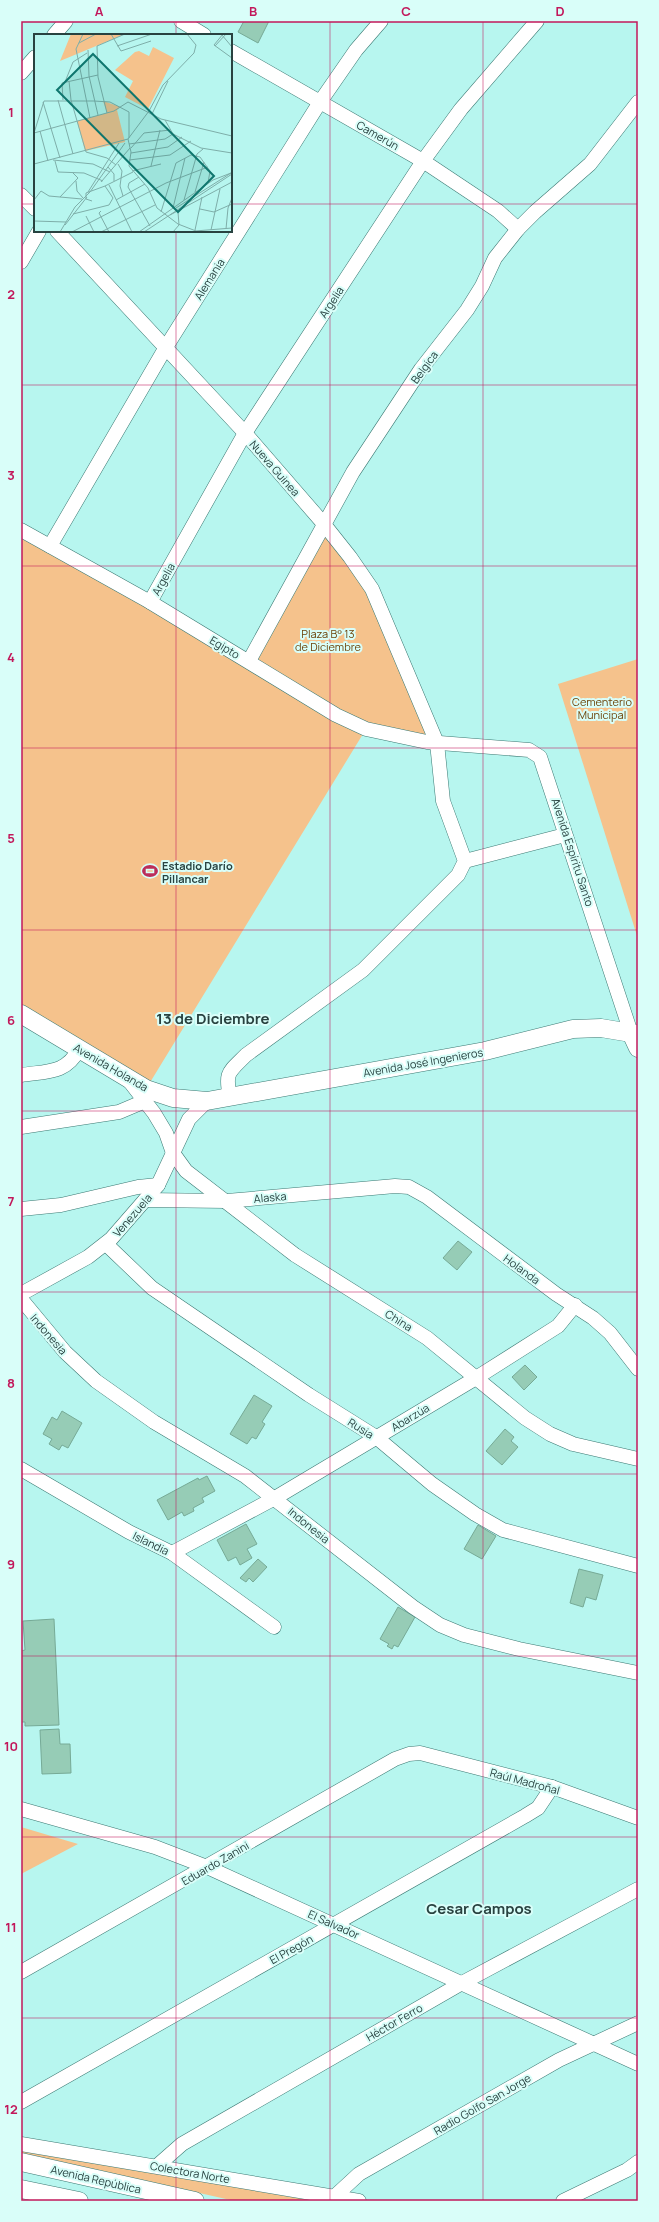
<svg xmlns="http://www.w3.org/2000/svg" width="659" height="2222" font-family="Manrope,sans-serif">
<rect width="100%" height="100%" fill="#b7f6ef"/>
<g fill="#f5c28c">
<polygon points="323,523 350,557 437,743 366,729 146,1089 21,1014 21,530 248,661"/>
<polygon points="638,659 638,939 558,684"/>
<polygon points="21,1827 78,1844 21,1874"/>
<polygon points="21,2149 320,2201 235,2201 21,2153"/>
</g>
<g fill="#96ccb6" stroke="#76aa96">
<polygon points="244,21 269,21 258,43 238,32"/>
<polygon points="458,1241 472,1252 457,1270 443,1258"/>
<polygon points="525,1365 537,1377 524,1390 512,1377"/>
<polygon points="254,1395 272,1406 262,1422 265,1424 256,1439 252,1437 247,1444 230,1434"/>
<polygon points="62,1411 82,1423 68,1448 62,1445 59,1450 49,1444 52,1439 43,1434 52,1417 57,1420"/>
<polygon points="505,1429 514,1437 511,1441 518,1447 502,1465 486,1451"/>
<polygon points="207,1476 215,1491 202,1498 204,1502 193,1508 194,1511 184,1516 182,1512 168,1520 157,1500 198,1478 199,1480"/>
<polygon points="246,1524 257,1544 247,1549 252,1558 240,1565 236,1557 228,1561 217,1540"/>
<polygon points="478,1525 496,1536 482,1559 464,1549"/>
<polygon points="258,1559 267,1567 253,1582 249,1578 246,1582 240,1578"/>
<polygon points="579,1569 603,1575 596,1600 586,1597 583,1607 570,1603"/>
<polygon points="398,1607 415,1617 398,1647 394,1645 392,1649 387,1646 389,1644 380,1639"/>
<polygon points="54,1619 59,1725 25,1726 25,1722 21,1722 21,1651 25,1650 23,1621"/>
<polygon points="59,1729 60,1744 70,1744 71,1773 42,1774 40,1730"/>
</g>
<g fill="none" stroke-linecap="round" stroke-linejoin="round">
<defs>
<g id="minor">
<polyline points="181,21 204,35"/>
<polyline points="54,35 66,21"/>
<polyline points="231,51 423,161 498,211 518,229"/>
<polyline points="21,73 35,57"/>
<polyline points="21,195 35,209"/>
<path d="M57,231L245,433L323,523L350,557L372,589L437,743L443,801L465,861L458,875L363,970L246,1055C228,1073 225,1072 230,1098"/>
<polyline points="21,262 39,231"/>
<polyline points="21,530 150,602 336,715 366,729 427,742 529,750 540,757 631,1033 638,1032"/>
<polyline points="50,546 166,347 320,102 356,50 381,21"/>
<polyline points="150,602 245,433 423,161 461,109 537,21"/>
<polyline points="249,661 353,472 421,369 467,310 482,286 495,258 518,229 535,212 590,164 638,102"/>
<polyline points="465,861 565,835"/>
<path d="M21,1075C47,1071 66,1074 79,1049"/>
<polyline points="130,1082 154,1113 166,1133 173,1153 186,1171 295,1255 427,1338 525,1418 550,1434 573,1444 638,1459"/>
<polyline points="21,1127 119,1112 145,1101"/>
<polyline points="145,1200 227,1201 395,1186 409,1187 427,1197 556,1294 593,1318 610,1333 638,1369"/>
<polyline points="21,1209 61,1205 138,1187 158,1185"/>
<polyline points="106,1244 152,1288 309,1395 376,1437 432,1484 475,1514 503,1530 638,1566"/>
<polyline points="21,1294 88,1257 111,1239 158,1185 189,1119 207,1101"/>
<polyline points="21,1299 65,1352 96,1381 154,1422 245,1476 413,1607 440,1625 464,1635 519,1649 638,1673"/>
<polyline points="21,1469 129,1532 172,1553 274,1627"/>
<polyline points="172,1553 275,1498 476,1378 558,1326 575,1305"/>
<polyline points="21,1809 155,1847 207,1867 638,2064"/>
<polyline points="21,1972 395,1759 409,1754 420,1753 552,1787 638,1818"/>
<polyline points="21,2102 525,1816 538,1808 552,1787"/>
<polyline points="21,2144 359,2201"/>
<polyline points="157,2166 182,2144 462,1983 638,1889"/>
<polyline points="334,2197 359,2174 559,2060 638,2023"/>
<polyline points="563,2201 627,2170 638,2162"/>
</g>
<g id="tertiary">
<polyline points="21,1014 146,1089 173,1098 207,1101 485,1051 573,1029 601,1028 631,1033 638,1048"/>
<polyline points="21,2162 195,2201"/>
<polyline points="21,2189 79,2201"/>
</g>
</defs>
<use href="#minor" stroke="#3c7973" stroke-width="15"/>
<use href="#tertiary" stroke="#3c7973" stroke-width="19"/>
<use href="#minor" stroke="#fff" stroke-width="14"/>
<use href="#tertiary" stroke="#fff" stroke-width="18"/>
</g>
<path fill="none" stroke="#c2185b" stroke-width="1" stroke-opacity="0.55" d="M176,21V35M330,21V2201M483,21V2201M21,204H35M231,204H638M176,231V2201M21,385H638M21,566H638M21,748H638M21,930H638M21,1111H638M21,1292H638M21,1474H638M21,1656H638M21,1837H638M21,2018H638"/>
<defs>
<symbol id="stadium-bare" viewBox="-9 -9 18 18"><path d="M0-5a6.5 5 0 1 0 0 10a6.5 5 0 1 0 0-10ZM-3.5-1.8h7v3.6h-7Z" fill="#bc2d59" stroke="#d9fef9" stroke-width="2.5" paint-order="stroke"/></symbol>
</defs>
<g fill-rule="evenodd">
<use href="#stadium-bare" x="139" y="860" width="22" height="22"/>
</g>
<g text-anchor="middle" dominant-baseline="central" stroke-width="4" stroke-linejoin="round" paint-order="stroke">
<g font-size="11" fill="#284240" stroke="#d9fef9">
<text transform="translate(378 135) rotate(30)">Camerún</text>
<text transform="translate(209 279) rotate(-58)">Alemania</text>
<text transform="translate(331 302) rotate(-57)">Argelia</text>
<text transform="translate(424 367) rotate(-54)">Belgica</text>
<text transform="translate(275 468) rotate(49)">Nueva Guinea</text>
<text transform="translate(163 579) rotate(-61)">Argelia</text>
<text transform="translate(225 647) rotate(31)">Egipto</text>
<text transform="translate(573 852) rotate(72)">Avenida Espíritu Santo</text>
<text transform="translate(423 1062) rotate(-10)">Avenida José Ingenieros</text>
<text transform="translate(111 1067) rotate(30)">Avenida Holanda</text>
<text transform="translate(270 1197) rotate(-5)">Alaska</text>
<text transform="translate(132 1215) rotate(-49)">Venezuela</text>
<text transform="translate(522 1269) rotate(36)">Holanda</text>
<text transform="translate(399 1320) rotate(32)">China</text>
<text transform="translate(49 1334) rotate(49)">Indonesia</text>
<text transform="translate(410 1417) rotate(-31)">Abarzúa</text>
<text transform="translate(361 1428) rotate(32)">Rusia</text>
<text transform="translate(309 1525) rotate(39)">Indonesia</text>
<text transform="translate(151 1543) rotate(26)">Islandia</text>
<text transform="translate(525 1781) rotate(15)">Raúl Madroñal</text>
<text transform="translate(215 1863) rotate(-30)">Eduardo Zanini</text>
<text transform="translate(334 1924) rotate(24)">El Salvador</text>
<text transform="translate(291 1949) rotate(-29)">El Pregón</text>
<text transform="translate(394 2022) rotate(-30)">Héctor Ferro</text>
<text transform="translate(482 2104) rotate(-30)">Radio Golfo San Jorge</text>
<text transform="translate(190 2172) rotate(10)">Colectora Norte</text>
<text transform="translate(96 2179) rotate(13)">Avenida República</text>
</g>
<g font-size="11" fill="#6d440a" stroke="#d9fef9">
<text x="328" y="633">Plaza B° 13<tspan x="328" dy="13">de Diciembre</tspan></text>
<text x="602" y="701">Cementerio<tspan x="602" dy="13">Municipal</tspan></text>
</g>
<g font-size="11" font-weight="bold" fill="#284240" stroke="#d9fef9" text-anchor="start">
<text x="162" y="865">Estadio Darío<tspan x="162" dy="13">Pillancar</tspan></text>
</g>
<g font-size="15" font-weight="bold" fill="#284240" stroke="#d9fef9">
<text x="213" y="1018">13 de Diciembre</text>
<text x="479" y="1908">Cesar Campos</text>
</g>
</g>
<g transform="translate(34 34)">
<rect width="198" height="198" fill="#b7f6ef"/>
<path d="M37,0H91L26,27ZM119,13L140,24L114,75L91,63L99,47L81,36L101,18L105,17L115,22ZM69,67L87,73L83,76L91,108L51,117L43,87L73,79Z" fill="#f5c28c"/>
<path fill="none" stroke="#7eaea9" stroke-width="1" d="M49,0L42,15L56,84M77,0L87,17L117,7M189,0L180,11L198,24M188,1L198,13M45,9L62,0M83,12L118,0M181,12L192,0M54,16L55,42L64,81M35,47L37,66L52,118L73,124L82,131M31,48L39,28L53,19M24,66L39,120M29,66L28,49L64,41M9,68L26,124M73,79L64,43L63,12L91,0M118,80L134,47M131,86L139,100L167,114L198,119M6,97L14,127M0,99L80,77L94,68L127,85L198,102M0,99L10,67H60L76,68L95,78V104M94,105L97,118L95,132L114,154L123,174L144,190L162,197M95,110L131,105L139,100M97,114L110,99L136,96M97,119L134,113L148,103M19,126L59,130L76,138M95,126L136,121L157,107M21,127L24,138L50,139L69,147M0,130L94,105L115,77L129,51L160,19L162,11L153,0M84,130L88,137L86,152L89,162M117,132L126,96M74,133L80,140V147M98,137L127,130M105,143L95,149L94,153L116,192M42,147L43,157L49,164M67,148L96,114M75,151L98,198M54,158L85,109M161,158L170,128M26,163L44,144L38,138M0,166L7,157L15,162L48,165M82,166L111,150M150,166L163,120L169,115M58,167L52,165V159L71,152L99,138M139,174L151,124M142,174L197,139M166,175L180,178L198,170M67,177L65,179L75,198M127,178L142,129L157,121L166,123L176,137L174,149M39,180L75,171L79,164L71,152M136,181L198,148M52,182L60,198M0,187L32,188M31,191L53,163M192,195L194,174L198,164M161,196L168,163M177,196L186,155M161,197L198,194M26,198L41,173L56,158L91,109M38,198L132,149L174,133M67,198L121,171M105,198L179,146L197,139M110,198L198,140M139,198L145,191L144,178"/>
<path fill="#0f766e" fill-opacity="0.15" stroke="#0f766e" stroke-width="2" d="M59,20L180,142L144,178L23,56Z"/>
<rect width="198" height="198" fill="none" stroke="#284240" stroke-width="2"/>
</g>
<rect width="659" height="2222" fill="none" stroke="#d9fef9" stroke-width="44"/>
<rect x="22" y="22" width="615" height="2178" fill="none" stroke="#c2185b" stroke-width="1.5"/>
<g font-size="13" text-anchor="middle" font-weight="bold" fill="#c2185b">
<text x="99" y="16">A</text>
<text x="253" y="16">B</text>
<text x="406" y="16">C</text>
<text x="560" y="16">D</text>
<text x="11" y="117">1</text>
<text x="11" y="299">2</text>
<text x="11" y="480">3</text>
<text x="11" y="662">4</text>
<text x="11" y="843">5</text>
<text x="11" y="1025">6</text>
<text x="11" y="1206">7</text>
<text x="11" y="1388">8</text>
<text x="11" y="1569">9</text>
<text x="11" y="1751">10</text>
<text x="11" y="1932">11</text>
<text x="11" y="2114">12</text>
</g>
</svg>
